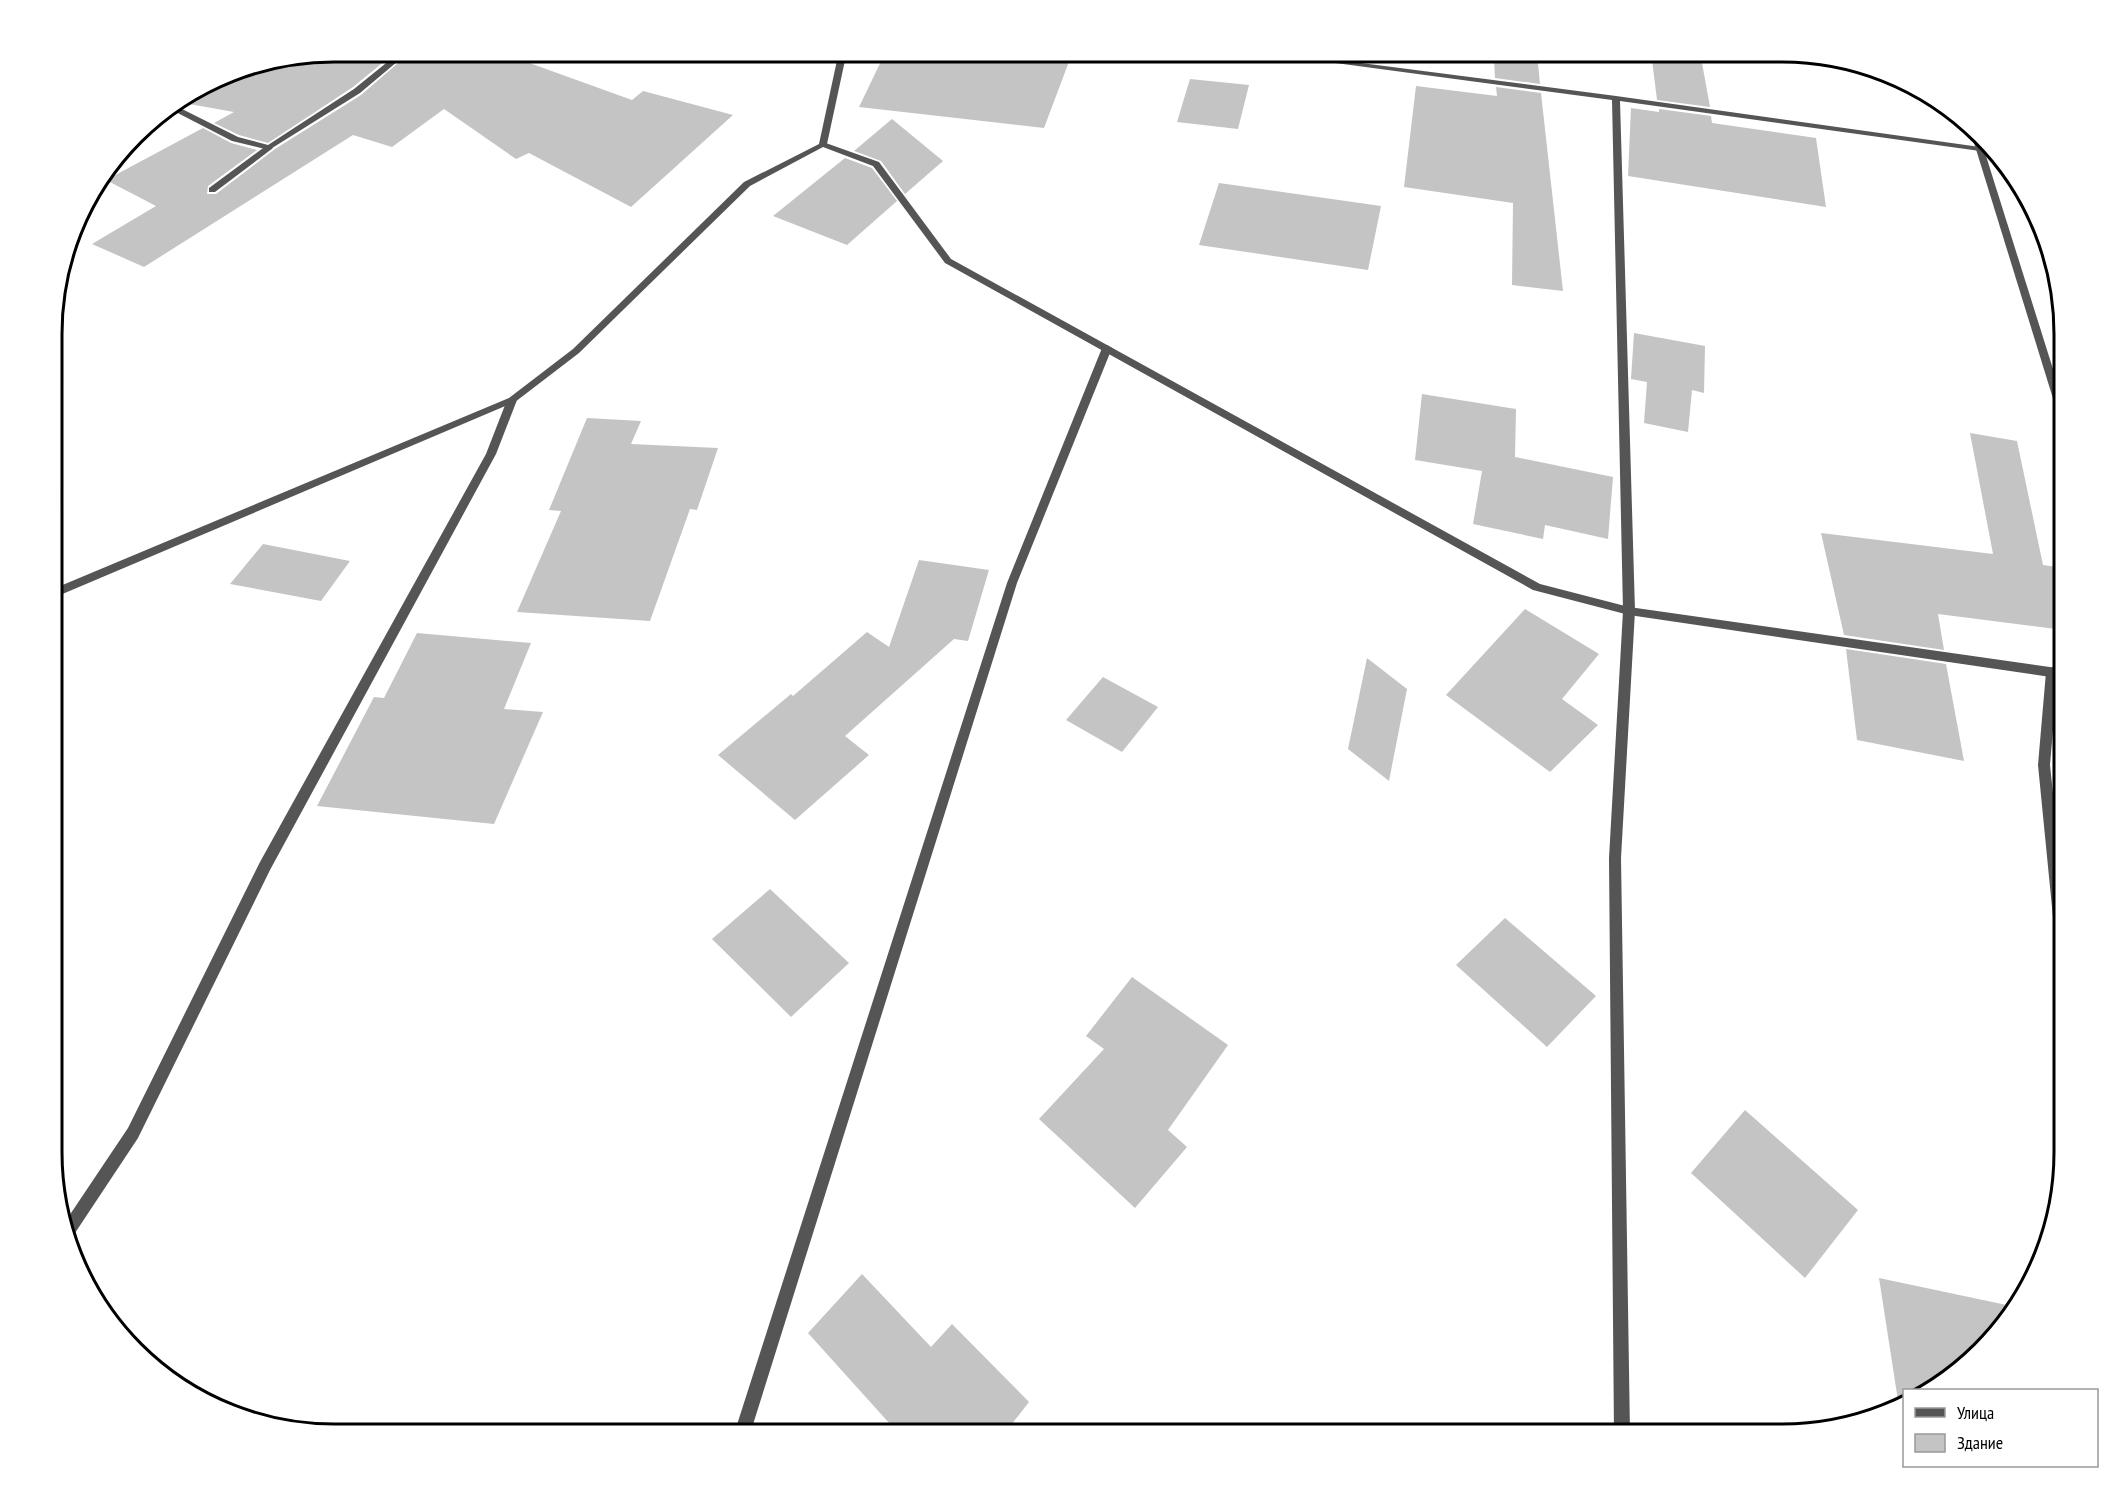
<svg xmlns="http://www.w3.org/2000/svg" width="2116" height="1485" font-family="'PT Sans Narrow',sans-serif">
<rect width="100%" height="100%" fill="#fff"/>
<g fill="#c4c4c4">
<polygon points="334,51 397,51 353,87 268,143 239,135 214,123 234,112 178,102 226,72"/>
<polygon points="412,51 496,51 632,100 643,91 733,115 631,207 529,153 516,159 444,109 392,147 353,135 144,267 92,244 156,206 106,180 203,128 231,143 257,150 208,186 207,194 216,194 275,149 361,95"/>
<polygon points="886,51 1073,51 1044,128 859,107"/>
<polygon points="1651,52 1700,52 1710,107 1657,100"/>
<polygon points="1494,59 1538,63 1540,84 1495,78"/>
<polygon points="1190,79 1249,85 1238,129 1177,122"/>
<polygon points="1416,86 1497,96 1496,87 1541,93 1563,291 1512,285 1513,203 1404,187"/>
<polygon points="1631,108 1659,112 1659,109 1711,116 1712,123 1816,138 1826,207 1628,176"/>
<polygon points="892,119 943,161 905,194 881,161 854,151"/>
<polygon points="845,158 872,168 897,201 847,245 773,216"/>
<polygon points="1219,183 1381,206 1368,270 1199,245"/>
<polygon points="1634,333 1705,346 1704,393 1692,390 1688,432 1644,423 1647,382 1631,379"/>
<polygon points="1422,394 1516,409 1515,457 1613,477 1608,539 1545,525 1543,539 1473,524 1482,471 1415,460"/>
<polygon points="587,418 641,421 631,444 718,448 697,510 690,509 650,621 517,612 561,511 549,510"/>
<polygon points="1970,433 2017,441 2043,565 2064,568 2064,630 1938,614 1944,650 1844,635 1821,533 1993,554"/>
<polygon points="263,544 350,561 321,601 230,584"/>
<polygon points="919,560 989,570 968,641 954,639 845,736 869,755 795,820 718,755 791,694 793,696 867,632 889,647"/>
<polygon points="1525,609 1599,654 1562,699 1598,725 1550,772 1446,695"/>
<polygon points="417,633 531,643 504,709 543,712 494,824 317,806 374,697 384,698"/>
<polygon points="1846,649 1946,664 1964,761 1857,740"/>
<polygon points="1367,658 1407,689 1389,781 1348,749"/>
<polygon points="1103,677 1158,707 1122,752 1066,720"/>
<polygon points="770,889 849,963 791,1017 712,939"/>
<polygon points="1505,918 1596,996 1547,1047 1456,965"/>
<polygon points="1132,977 1228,1045 1168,1130 1187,1147 1135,1208 1039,1119 1104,1049 1086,1036"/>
<polygon points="1745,1110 1858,1210 1805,1278 1691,1173"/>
<polygon points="862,1274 931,1347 952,1324 1029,1402 1004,1434 899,1434 808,1333"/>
<polygon points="1879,1278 2016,1307 2007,1323 1925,1390 1905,1390 1905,1405 1899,1407"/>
</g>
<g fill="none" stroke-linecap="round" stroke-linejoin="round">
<g fill="#555" fill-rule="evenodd">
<polygon points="839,51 847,51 827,144 823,146 819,144"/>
<polygon points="1246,51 1269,51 1616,96 1980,147 1984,149 1980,151 1620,101 1635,611 1621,858 1630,1434 1614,1434 1609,858 1623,611 1612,100"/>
<polygon points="266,146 273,148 215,192 209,192 209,188"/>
<polygon points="1107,345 1112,348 1017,583 750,1434 734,1434 1007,583 1102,348"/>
<polygon points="512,397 517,400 496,454 270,870 138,1138 73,1236 70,1238 65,1222 128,1128 260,862 486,454 507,400"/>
<polygon points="2052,667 2058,672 2050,765 2064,899 2064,964 2059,962 2057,958 2038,765 2046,672"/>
</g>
<g fill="#555" fill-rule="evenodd">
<polygon points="401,51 410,51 360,93 269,150 232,141 168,108 174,105 238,137 268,145 354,89"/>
<polygon points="1972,131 1981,140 2064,404 2064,421 2059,418 1971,133"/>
<polygon points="823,142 879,162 951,259 1540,584 1629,607 2064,669 2064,679 1629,615 1533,590 945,263 873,166 823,147 750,186 579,353 515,402 53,598 53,589 509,398 573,349 744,182"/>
</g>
</g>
<path d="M0 0H2116V1485H0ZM334 62H1782A272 272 0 0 1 2054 334V1152A272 272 0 0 1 1782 1424H334A272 272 0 0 1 62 1152V334A272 272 0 0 1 334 62Z" fill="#fff" fill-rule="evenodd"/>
<path fill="none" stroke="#000" stroke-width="3" d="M334 62H1782A272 272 0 0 1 2054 334V1152A272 272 0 0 1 1782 1424H334A272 272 0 0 1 62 1152V334A272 272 0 0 1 334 62Z"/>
<rect x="1903" y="1389" width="195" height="78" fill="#ffffff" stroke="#999999" stroke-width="1.5"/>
<rect x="1915" y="1408" width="30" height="9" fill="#555555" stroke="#999999" stroke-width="1.5"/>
<text x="1957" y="1419" font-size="18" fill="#000000">Улица</text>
<rect x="1915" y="1434" width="30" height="18" fill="#c4c4c4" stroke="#999999" stroke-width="1.5"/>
<text x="1957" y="1449" font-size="18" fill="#000000">Здание</text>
</svg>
